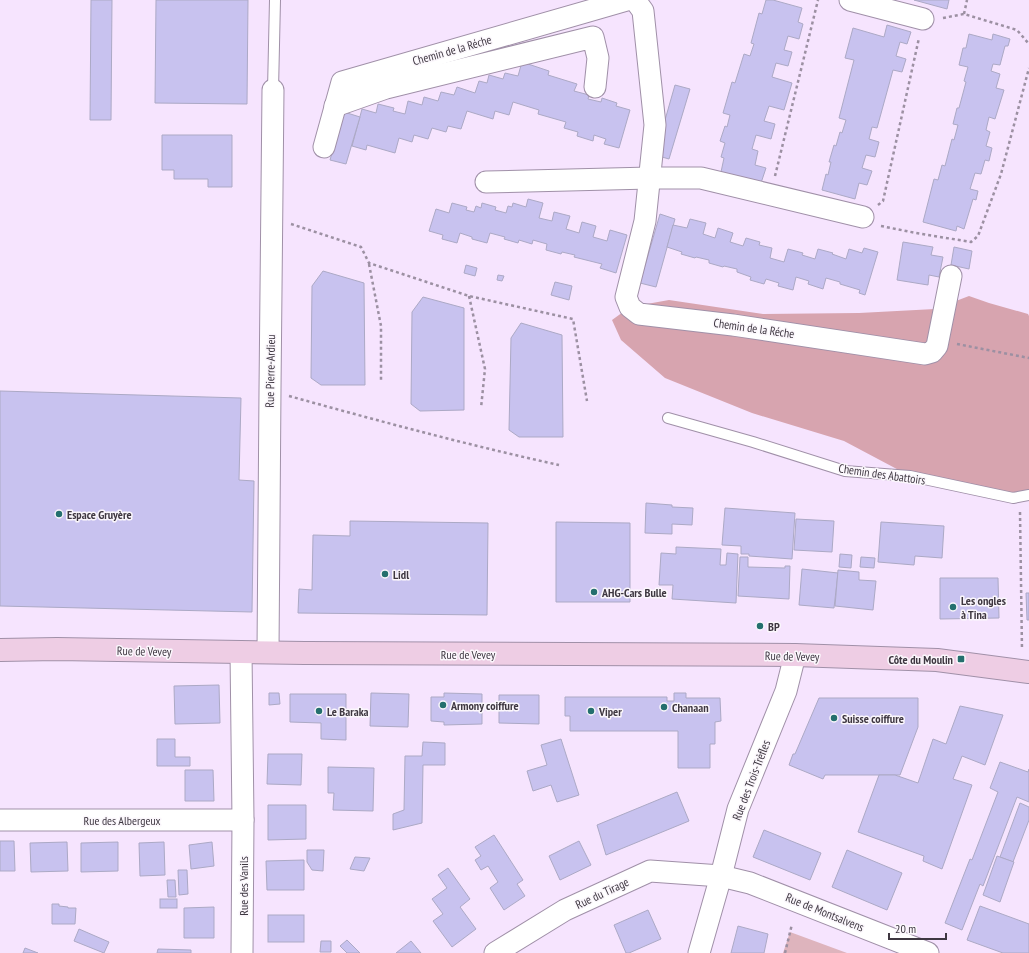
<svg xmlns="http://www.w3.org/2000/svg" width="1029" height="953" font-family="'PT Sans Narrow',sans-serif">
<rect width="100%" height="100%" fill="#f6e4fe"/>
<polygon fill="#deb4bd" points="790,932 847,953 783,953"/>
<polygon fill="#d7a4af" points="969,296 989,303 1028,314 1029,316 1029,495 1013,498 910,476 844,441 752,413 665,378 621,340 612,320 630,307 669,300 763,314 859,313 935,309"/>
<g fill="#c8c2ef" stroke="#aca9c5">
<polygon points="91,0 112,0 111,120 90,120"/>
<polygon points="156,0 248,0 247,104 155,103"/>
<polygon points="766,0 773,0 802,8 798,22 803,24 799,39 788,36 784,50 792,52 788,66 776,63 772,77 792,83 784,110 769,106 764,121 775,124 771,139 756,135 752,149 758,151 755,165 766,168 761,183 721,172 724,158 721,157 725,143 720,141 725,126 727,127 730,115 723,113 732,82 735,83 744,54 750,56 754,44 751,43 759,13 762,14"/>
<polygon points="914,0 949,0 947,9"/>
<polygon points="887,25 911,32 907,44 900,42 896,56 906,59 902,72 893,70 877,128 872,127 869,139 879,142 875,157 866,155 862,168 872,171 867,185 859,183 855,199 822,190 826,174 828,175 831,162 829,162 834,145 836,146 840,132 842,133 846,120 839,118 854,60 845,58 853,28 884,37"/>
<polygon points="969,34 992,40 993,34 1010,39 1008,46 1005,46 1000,65 993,64 991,71 1000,74 996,88 1004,90 995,119 989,117 986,130 990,132 986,146 992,148 989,161 985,160 981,174 975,173 970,189 978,191 976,200 973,199 964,229 957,226 956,231 923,222 934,179 938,180 942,165 945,166 952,139 954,140 958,125 953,124 957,108 959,108 966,82 964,81 968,67 959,65 963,48 966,48"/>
<polygon points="522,62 549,71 548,75 577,84 574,91 589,95 588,99 601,102 602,98 617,103 616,106 630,110 619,148 604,144 606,139 594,135 593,141 577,136 578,132 564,128 566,122 538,114 539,110 513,102 509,115 495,111 493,119 467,111 461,129 448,126 446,132 432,128 428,139 414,135 412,142 399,138 395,153 367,145 366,150 352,146 362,109 376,113 378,104 394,108 393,111 405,114 408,101 422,105 424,97 438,101 441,92 454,95 457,87 475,93 479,81 487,83 489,75 503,79 505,73 518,76"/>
<polygon points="675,85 690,89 669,159 655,155"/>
<polygon points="344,112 360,117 346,164 330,160"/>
<polygon points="162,135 232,135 232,187 208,187 208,179 174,179 174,170 162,170"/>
<polygon points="528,199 543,203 539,218 552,221 554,212 570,216 566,229 579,233 582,222 596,226 593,237 607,241 610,230 627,235 616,273 600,268 602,264 574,257 575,255 562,252 561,254 546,250 547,244 533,240 532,244 519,240 518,243 504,239 505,237 490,233 487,243 472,239 472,237 460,233 457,243 442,239 443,235 429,231 436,209 449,213 452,203 467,207 466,210 474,212 476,206 481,208 482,203 496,207 495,210 506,213 508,206 512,207 513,203 526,207"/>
<polygon points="660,214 675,219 656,287 640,283"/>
<polygon points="690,219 706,223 703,234 715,238 718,228 733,233 730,242 743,246 746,238 760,242 759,245 772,248 770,258 784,262 788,249 803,253 802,255 815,259 818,249 833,253 832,254 846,259 849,249 862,253 864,248 878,252 865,295 859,293 860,290 840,284 840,282 826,278 823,289 808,284 809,281 796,277 793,290 778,286 779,283 766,279 764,284 750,280 751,277 737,272 737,269 724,266 723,267 709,263 709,260 696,257 695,258 681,254 682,252 667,247 673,225 687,228"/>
<polygon points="903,242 933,247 931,255 943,257 939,277 929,275 928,285 897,280"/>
<polygon points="954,247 972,251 969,269 951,265"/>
<polygon points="466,265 477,268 475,276 464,273"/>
<polygon points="323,271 364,283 365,385 321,385 311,378 312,286"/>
<polygon points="498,275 504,276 502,281 497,280"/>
<polygon points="555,282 572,286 569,300 551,295"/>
<polygon points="423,297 464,308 464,410 420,411 411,404 412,312"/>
<polygon points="521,323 562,335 563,437 519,437 509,430 511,338"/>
<polygon points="0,391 241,398 239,480 254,481 252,612 0,606"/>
<polygon points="646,503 672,505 672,507 693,508 692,525 672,524 672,534 645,533"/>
<polygon points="725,508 795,513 792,559 749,556 749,554 741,554 741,546 722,545"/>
<polygon points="796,519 834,521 832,552 794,550"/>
<polygon points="350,521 488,523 487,615 298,613 299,589 312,590 313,535 350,536"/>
<polygon points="556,522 630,523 630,602 556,602"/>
<polygon points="881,522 944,526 942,558 915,556 914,565 878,562"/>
<polygon points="676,547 721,549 720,565 726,565 727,553 738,554 736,603 672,599 673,585 659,585 661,553 676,554"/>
<polygon points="840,554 852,555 851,568 839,567"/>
<polygon points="740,557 748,557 748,567 785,568 785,566 790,566 789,599 738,596"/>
<polygon points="861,557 875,558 874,568 860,567"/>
<polygon points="802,569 838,573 834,608 799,605"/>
<polygon points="838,570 859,572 859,580 876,581 873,610 835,606"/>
<polygon points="940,578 998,578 999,618 940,619"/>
<polygon points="1026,593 1029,593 1029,620 1027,620"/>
<polygon points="219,685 220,723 175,724 174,686"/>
<polygon points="269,693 279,693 280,704 269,705"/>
<polygon points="371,693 409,694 408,727 370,726"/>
<polygon points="444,693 482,694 482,724 444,725 444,722 431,721 431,697 444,697"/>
<polygon points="674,693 686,693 686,698 720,698 721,721 715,722 715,744 710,744 710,768 678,768 678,731 570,731 570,716 565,716 565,697 667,697 667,701 674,701"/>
<polygon points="290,694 346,694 346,740 321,739 321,723 290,722"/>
<polygon points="499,695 539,695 539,724 499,723"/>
<polygon points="819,698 918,698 918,727 900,775 825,775 823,779 789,765 793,754 795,754"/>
<polygon points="960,706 1003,715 985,765 962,756 953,779 972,785 942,869 923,861 924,856 858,832 879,775 895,775 918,783 933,739 946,744"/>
<polygon points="157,739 175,739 175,757 190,757 190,766 157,766"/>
<polygon points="561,739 579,795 557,802 551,785 533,791 527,771 547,765 541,745"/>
<polygon points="423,742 445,743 445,765 423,765 422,823 393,830 393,814 404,810 405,756 422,756"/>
<polygon points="268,754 302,754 301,785 267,784"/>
<polygon points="1000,762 1028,772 1029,769 1029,802 1017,797 983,886 980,884 962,930 945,923 970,859 972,860 998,792 990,788"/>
<polygon points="328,767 374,768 373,811 333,810 334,793 328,793"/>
<polygon points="185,770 213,770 214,801 185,801"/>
<polygon points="677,792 689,821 606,855 597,825"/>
<polygon points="1020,803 1029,807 1029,820 1013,862 1000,857"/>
<polygon points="268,805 306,805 306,839 268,840"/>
<polygon points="764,830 821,853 810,880 753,857"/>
<polygon points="494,835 523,880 517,884 525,896 504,910 490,888 498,882 488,866 481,870 475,860 481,856 475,847"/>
<polygon points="0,841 14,841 15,871 0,871"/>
<polygon points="579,841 591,865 560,880 549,856"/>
<polygon points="67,842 68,871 31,872 30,843"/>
<polygon points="118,842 118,871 81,872 81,843"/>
<polygon points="164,842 165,875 140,876 139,843"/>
<polygon points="212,842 214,866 191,869 189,845"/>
<polygon points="307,850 324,850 323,871 312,870 307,862"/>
<polygon points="847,850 902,873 887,910 832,887"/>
<polygon points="997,856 1014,862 1000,902 983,895"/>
<polygon points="355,857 370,858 364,871 350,869"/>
<polygon points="304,860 304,890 267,890 266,861"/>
<polygon points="448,868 470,899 460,907 476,929 452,947 433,921 443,914 432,899 447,888 438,875"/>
<polygon points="178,870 187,870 188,894 179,895"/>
<polygon points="167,880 175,880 176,897 168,897"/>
<rect x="160" y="899" width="17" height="9"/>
<polygon points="52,904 59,904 59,906 68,907 68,908 76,908 75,924 52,924"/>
<polygon points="980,906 1029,924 1029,953 1003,953 967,940"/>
<polygon points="214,907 214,938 184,938 184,908"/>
<polygon points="648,910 661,939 629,953 626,953 614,925"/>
<rect x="268" y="915" width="36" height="27"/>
<polygon points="738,926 768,934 764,953 731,953"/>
<polygon points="79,929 109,942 104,953 74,941"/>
<polygon points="347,940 360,953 347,953 340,946"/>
<polygon points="321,941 331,941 331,952 320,952"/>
<polygon points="411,941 421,953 396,953"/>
<polygon points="25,948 38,953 23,953"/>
<polygon points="158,949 191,950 191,953 157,953"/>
</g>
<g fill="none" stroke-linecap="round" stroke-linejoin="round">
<defs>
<g id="lane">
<polyline points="273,90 275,0"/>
<polyline points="668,418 753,442 845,471 910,476 1013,498 1029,495"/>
</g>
<g id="street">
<polyline points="635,0 643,11 655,125 645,221 626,297 630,307 639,314 733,325 925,354 932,352 937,346 951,276"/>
<polyline points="850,0 923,19"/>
<polyline points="335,106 386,88 593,37 598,58 595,87"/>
<polyline points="324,147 342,82 627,0"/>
<polyline points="486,182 650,178 701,178 863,217"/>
<polyline points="241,652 243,820 242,953"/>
<polyline points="268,652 270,390 273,90"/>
<polyline points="0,820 243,820"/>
<polyline points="495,953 565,910 650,871 721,876 750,883 928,953"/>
<polyline points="699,953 721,876 738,809 786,691 795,655"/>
</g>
<polyline id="secondary" points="0,650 57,649 305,653 795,655 937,660 1029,672"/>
</defs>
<use href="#lane" stroke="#a090a8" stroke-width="12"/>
<use href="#street" stroke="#a090a8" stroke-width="23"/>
<use href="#secondary" stroke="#a090a8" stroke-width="24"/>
<g stroke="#9c90a2" stroke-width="2.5" stroke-dasharray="3 3" stroke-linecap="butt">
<polyline points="964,14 967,0"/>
<polyline points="943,18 964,14 1017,30 1029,44"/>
<polyline points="775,176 818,0"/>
<polyline points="878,205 883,201 919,38"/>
<polyline points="291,224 361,247 369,263 469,296 573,319 587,401"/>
<polyline points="881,226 916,233 971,242 978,236 1001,174 1029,68"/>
<polyline points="369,264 381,326 381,380"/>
<polyline points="469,296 485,369 481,408"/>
<polyline points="957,344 1029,358"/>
<path d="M289,396C379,421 468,445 559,465"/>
<polyline points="1020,512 1022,650"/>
<polyline points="785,953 792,924"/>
</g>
<use href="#lane" stroke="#fff" stroke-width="10"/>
<use href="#street" stroke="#fff" stroke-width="21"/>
<use href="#secondary" stroke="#eecde4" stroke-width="22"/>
</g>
<g fill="#246f6e" stroke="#fbf7fc" stroke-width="1.5">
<circle cx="59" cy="514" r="4"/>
<circle cx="385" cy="574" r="4"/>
<circle cx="594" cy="592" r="4"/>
<circle cx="953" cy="607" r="4"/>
<circle cx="760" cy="626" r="4"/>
<rect x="957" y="655" width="8" height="8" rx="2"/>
<circle cx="443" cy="705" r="4"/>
<circle cx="664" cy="707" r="4"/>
<circle cx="319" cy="711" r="4"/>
<circle cx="591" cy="711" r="4"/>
<circle cx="834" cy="718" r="4"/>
</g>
<g text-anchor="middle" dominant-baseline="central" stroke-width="3" stroke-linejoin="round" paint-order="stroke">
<g font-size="12" fill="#3e3741" stroke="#fbf7fc">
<text transform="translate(452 50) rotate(-16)">Chemin de la Réche</text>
<text transform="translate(754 328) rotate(8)">Chemin de la Réche</text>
<text transform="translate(270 371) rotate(-89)">Rue Pierre-Ardieu</text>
<text transform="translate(882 474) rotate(8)">Chemin des Abattoirs</text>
<text transform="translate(144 651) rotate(1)">Rue de Vevey</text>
<text x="468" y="654">Rue de Vevey</text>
<text transform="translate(792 656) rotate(1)">Rue de Vevey</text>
<text transform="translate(751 780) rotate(-69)">Rue des Trois-Trèfles</text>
<text x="122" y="820">Rue des Albergeux</text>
<text transform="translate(243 886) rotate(-90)">Rue des Vanils</text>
<text transform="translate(602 893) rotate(-25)">Rue du Tirage</text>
<text transform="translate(825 912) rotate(22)">Rue de Montsalvens</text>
</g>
<g font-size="12" font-weight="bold" fill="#3e3741" stroke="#fbf7fc" text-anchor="start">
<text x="67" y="514">Espace Gruyère</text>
<text x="393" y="574">Lidl</text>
<text x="602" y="592">AHG-Cars Bulle</text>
<text x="961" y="600">Les ongles<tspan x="961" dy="14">à Tina</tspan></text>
<text x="768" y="626">BP</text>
<text x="953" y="659" text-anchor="end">Côte du Moulin</text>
<text x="451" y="705">Armony coiffure</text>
<text x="672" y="707">Chanaan</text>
<text x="327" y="711">Le Baraka</text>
<text x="599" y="711">Viper</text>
<text x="842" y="718">Suisse coiffure</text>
</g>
</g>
<path d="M889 933v6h57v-6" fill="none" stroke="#3e3741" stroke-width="2"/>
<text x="895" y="933" font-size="12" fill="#3e3741" stroke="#fbf7fc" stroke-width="3" paint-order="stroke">20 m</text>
</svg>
